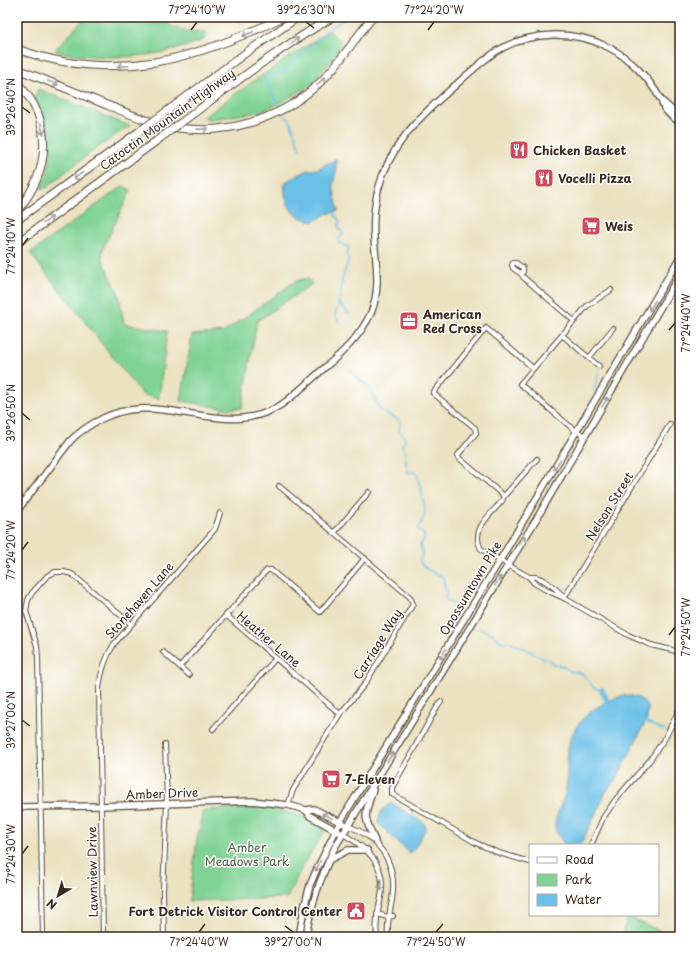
<svg xmlns="http://www.w3.org/2000/svg" width="697" height="954" font-family="'Playpen Sans',sans-serif">
<rect width="100%" height="100%" fill="#fff"/>
<filter id="ink" filterUnits="userSpaceOnUse"><feTurbulence type="fractalNoise" baseFrequency=".025" numOctaves="2"/><feDisplacementMap in="SourceGraphic" scale="8" xChannelSelector="R" yChannelSelector="G"/><feConvolveMatrix kernelMatrix="1 2 1 2 8 2 1 2 1" color-interpolation-filters="sRGB"/></filter>
<filter id="wash" filterUnits="userSpaceOnUse"><feTurbulence type="fractalNoise" baseFrequency=".012" numOctaves="4" result="noise"/><feDisplacementMap in="SourceGraphic" scale="16" xChannelSelector="R" yChannelSelector="G"/><feGaussianBlur stdDeviation="0.9" result="paint"/><feColorMatrix in="noise" values="0 0 0 0 0 0 0 0 0 0 0 0 0 0 0 0 0 1.4 0 .05"/><feComposite in="paint" operator="in"/></filter>
<g filter="url(#wash)">
<rect width="100%" height="100%" fill="#ebe2c1"/>
<g fill="#80d395" stroke="#5e7e5a">
<path d="M89,17H162C169,31 191,31 205,32V39C166,56 123,60 81,55C70,53 65,55 55,50L79,24Z"/>
<path d="M330,31L342,43L333,58L313,83L296,94L275,105L259,112L211,119L203,118C244,87 286,58 330,31Z"/>
<path d="M38,89L130,126C100,144 73,166 46,188L41,189C56,153 53,133 34,99Z"/>
<polygon points="123,186 131,190 103,248 102,258 119,295 124,324 167,331 159,399 142,394 30,253"/>
<polygon points="307,278 312,284 257,321 242,408 229,409 181,401 192,335 224,332 296,281"/>
<polygon points="263,807 294,814 322,824 325,831 303,865 287,898 189,901 197,839 203,810"/>
<polygon points="628,917 674,937 621,937"/>
</g>
<g fill="#6bc0e7" stroke="#537582">
<path d="M336,159V171L333,185L338,211L326,214L314,222C309,220 301,219 296,215C287,209 283,192 285,182L308,170L317,169Z"/>
<path d="M624,695C635,696 641,697 648,707L647,719L617,778L606,792L582,842L579,845H563L564,844C562,839 558,836 556,831C552,818 564,803 566,790C568,776 566,763 568,750C572,720 598,703 624,695Z"/>
<path d="M392,803L424,823L426,828L414,849L409,853L379,824C376,816 385,806 392,803Z"/>
</g>
<g fill="none" stroke-linecap="round" stroke-linejoin="round">
<g stroke="#6bc0e7" stroke-width="1.5">
<polyline points="238,17 237,18 241,24"/>
<polyline points="280,106 264,79 283,71 297,59 327,30 346,18"/>
<polyline points="285,117 289,119 291,123 300,149"/>
<polyline points="333,212 340,221 338,227 343,234 339,240 339,243 349,247 347,254 348,261 342,281 339,303 335,315 339,322"/>
<polyline points="339,303 349,314"/>
<path d="M350,370L362,382L368,385L379,408L384,413L396,418L400,422L399,431L403,435L405,440L402,446L406,454L405,456L408,473L414,472L418,476L419,484L422,488C419,497 426,502 425,511C424,522 420,522 418,530L424,534C425,541 423,541 420,545L422,553L420,563C426,570 436,574 443,577L446,593L445,598C448,604 455,603 459,608"/>
<polyline points="593,391 598,377 599,368"/>
<path d="M479,628L493,634L500,641C503,642 506,642 509,642C515,644 522,647 528,650C536,654 541,660 551,660V663C554,666 558,665 562,666C565,667 567,669 570,671C574,672 578,671 582,674C592,680 588,689 602,690"/>
<polyline points="645,722 660,729 665,730"/>
</g>
<polyline stroke="#6bc0e7" stroke-width="5.5" points="602,690 607,701"/>
</g>
</g>
<g filter="url(#ink)">
<g fill="none" stroke-linecap="round" stroke-linejoin="round">
<defs>
<g id="street">
<polygon points="513,263 516,263 523,268 523,272 520,273 513,268 512,265"/>
<polyline points="521,273 523,277 574,321"/>
<polyline points="562,335 589,358 613,328"/>
<polyline points="589,358 599,366"/>
<path d="M533,368L486,328L433,393L475,428L476,433L458,455L459,458L504,496L502,501C490,515 470,530 481,549L529,577L534,583L546,590L564,598L628,635L651,645L680,652"/>
<polyline points="585,436 572,428 520,384 587,306 611,290"/>
<polyline points="279,486 410,597 413,604 365,684 340,714 293,790 288,805"/>
<polyline points="504,496 537,459"/>
<polyline points="334,533 369,492"/>
<path d="M529,577C532,577 534,577 536,577C544,579 560,591 564,598"/>
<polyline points="564,598 670,424"/>
<polyline points="226,615 340,714"/>
<polyline points="163,652 189,675"/>
<polyline points="180,666 267,570 271,570 320,612 365,558"/>
<polyline points="441,702 436,709 392,788 392,794 476,843 499,853 530,862"/>
<polyline points="213,729 276,658"/>
<path d="M348,826C377,836 395,860 393,891C392,907 386,921 388,937"/>
<path d="M343,834C368,848 387,866 381,897C378,911 375,923 377,937"/>
<polyline points="591,845 603,818 616,799 650,760 665,738 680,708"/>
<polyline points="377,914 388,917 393,916"/>
<polyline points="43,937 38,657 37,646 26,611 28,600 32,593 47,576 55,572 64,572 72,574 131,624"/>
<path d="M103,937L99,688C101,672 105,658 114,644L215,529L220,513"/>
<polyline points="164,937 163,891 167,804 165,744"/>
</g>
<g id="secondary">
<polyline points="661,100 680,117"/>
<path d="M17,511L71,440C89,423 114,410 139,409C190,406 242,438 289,399C300,390 311,380 322,370C342,353 360,337 371,313C381,289 376,264 374,238C373,222 374,206 378,190C389,147 417,119 449,91C465,77 480,62 497,51C530,31 573,30 608,47C630,58 649,78 661,100C662,102 663,105 664,108C668,114 675,119 680,123"/>
<path d="M373,790C364,816 363,816 375,841"/>
<polyline points="17,807 100,806 252,801 288,805 306,810 314,809 348,826"/>
<polyline points="306,810 310,816 339,832"/>
<polyline points="329,860 348,850 367,850"/>
<polyline points="299,937 304,908 310,885 316,871 340,822 500,560 680,257"/>
<path d="M306,937C310,906 322,874 335,847L537,518L680,274"/>
</g>
<g id="highway">
<path d="M17,49C113,84 196,60 283,17"/>
<path d="M17,69C45,80 73,91 102,103C127,113 152,124 179,128C228,135 279,119 315,87C338,67 353,40 373,17"/>
<path d="M17,83C55,121 50,172 17,211"/>
<path d="M194,113C240,79 284,45 333,17"/>
<polyline points="163,114 247,52 298,17"/>
<polyline points="17,220 144,128"/>
<polyline points="17,243 159,139"/>
</g>
</defs>
<use href="#street" stroke="#554636" stroke-width="6"/>
<use href="#secondary" stroke="#554636" stroke-width="8"/>
<use href="#highway" stroke="#554636" stroke-width="9"/>
<use href="#street" stroke="#fff" stroke-width="4"/>
<use href="#secondary" stroke="#fff" stroke-width="5.5"/>
<use href="#highway" stroke="#fff" stroke-width="7"/>
<defs>
<g id="highway-bridge">
<polyline points="144,128 163,114"/>
<polyline points="159,139 194,113"/>
</g>
</defs>
<use href="#highway-bridge" stroke="#554636" stroke-width="9" stroke-linecap="butt"/>
<use href="#highway-bridge" stroke="#fff" stroke-width="7"/>
</g>
<defs><path id="oneway-shaft" d="M-6 0H5M1.5-3L5.5 0L1.5 3" fill="none" stroke-width="1.6" stroke-linecap="round" stroke-linejoin="round"/></defs>
<g stroke="#a79f9a">
<use href="#oneway-shaft" transform="translate(248 34) rotate(156)"/>
<use href="#oneway-shaft" transform="translate(294 41) rotate(-34)"/>
<use href="#oneway-shaft" transform="translate(123 66) rotate(177)"/>
<use href="#oneway-shaft" transform="translate(321 81) rotate(-44)"/>
<use href="#oneway-shaft" transform="translate(53 83) rotate(22)"/>
<use href="#oneway-shaft" transform="translate(42 129) rotate(78)"/>
<use href="#oneway-shaft" transform="translate(203 129) rotate(-1)"/>
<use href="#oneway-shaft" transform="translate(78 176) rotate(144)"/>
<use href="#oneway-shaft" transform="translate(48 220) rotate(-36)"/>
<use href="#oneway-shaft" transform="translate(652 306) rotate(120)"/>
<use href="#oneway-shaft" transform="translate(605 402) rotate(-59)"/>
<use href="#oneway-shaft" transform="translate(557 465) rotate(121)"/>
<use href="#oneway-shaft" transform="translate(522 541) rotate(-59)"/>
<use href="#oneway-shaft" transform="translate(498 581) rotate(-57)"/>
<use href="#oneway-shaft" transform="translate(443 654) rotate(121)"/>
<use href="#oneway-shaft" transform="translate(390 757) rotate(-59)"/>
<use href="#oneway-shaft" transform="translate(327 816) rotate(-154)"/>
<use href="#oneway-shaft" transform="translate(318 866) rotate(115)"/>
<use href="#oneway-shaft" transform="translate(381 885) rotate(87)"/>
</g>
</g>
<path fill="none" stroke="#3b2a1e" stroke-width="1.5" d="M306,22L314,28M191,30L197,22M428,30L434,22M22,107L30,113M22,246L28,238M669,330L675,323M22,413L30,420M22,550L28,542M669,635L675,627M22,720L30,726M22,854L28,846M285,926L293,932M199,932L205,924M436,932L443,924"/>
<defs>
<symbol id="restaurant-square" viewBox="-11 -11 22 22"><rect x="-9" y="-9" width="18" height="18" rx="4" fill="#d1495b" stroke="#fff"/><path d="M-5-6h1v4h1v-4h1v4h1v-4h1v5L-1.5 .5V6h-2V.5L-5-1ZM5-6V6H3V1.5H1.5Q1.5-4 5-6Z" fill="#fff"/></symbol>
<symbol id="supermarket-square" viewBox="-11 -11 22 22"><rect x="-9" y="-9" width="18" height="18" rx="4" fill="#d1495b" stroke="#fff"/><path d="M-6-5.5h2.5l.6 2H6L4.5 2H-2.5L-4.4-4H-6ZM-1.5 3.2a1.3 1.3 0 1 0 .1 0ZM3 3.2a1.3 1.3 0 1 0 .1 0Z" fill="#fff"/></symbol>
<symbol id="office-square" viewBox="-11 -11 22 22"><rect x="-9" y="-9" width="18" height="18" rx="4" fill="#d1495b" stroke="#fff"/><path d="M-6-3h4V-5.5h4V-3h4V5H-6ZM-1-4.5V-3h2v-1.5ZM-6 0V1H6V0Z" fill="#fff"/></symbol>
<symbol id="civic-square" viewBox="-11 -11 22 22"><rect x="-9" y="-9" width="18" height="18" rx="4" fill="#d1495b" stroke="#fff"/><path d="M-.6-6.5H3V-4.5H.6V-3L4-1V1h2V6H-6V1h2V-1L-.6-3ZM-1.2 2.5V6h2.4V2.5Z" fill="#fff"/></symbol>
</defs>
<g fill-rule="evenodd">
<use href="#restaurant-square" x="508" y="139" width="22" height="22"/>
<use href="#restaurant-square" x="533" y="167" width="22" height="22"/>
<use href="#supermarket-square" x="580" y="215" width="22" height="22"/>
<use href="#office-square" x="398" y="310" width="22" height="22"/>
<use href="#supermarket-square" x="320" y="768" width="22" height="22"/>
<use href="#civic-square" x="345" y="900" width="22" height="22"/>
</g>
<g text-anchor="middle" dominant-baseline="central" stroke-width="3" stroke-linejoin="round" paint-order="stroke">
<g font-size="12" fill="#3b2a1e" stroke="#fff">
<text transform="translate(167 119) rotate(-36)">Catoctin Mountain Highway</text>
<text transform="translate(609 506) rotate(-58)">Nelson Street</text>
<text transform="translate(470 588) rotate(-59)">Opossumtown Pike</text>
<text transform="translate(139 600) rotate(-49)">Stonehaven Lane</text>
<text transform="translate(269 639) rotate(40)">Heather Lane</text>
<text transform="translate(377 644) rotate(-58)">Carriage Way</text>
<text transform="translate(162 793) rotate(-2)">Amber Drive</text>
<text transform="translate(92 872) rotate(-91)">Lawnview Drive</text>
</g>
<g font-size="12" font-weight="bold" fill="#3b2a1e" stroke="#fff" text-anchor="start">
<text x="533" y="150">Chicken Basket</text>
<text x="558" y="178">Vocelli Pizza</text>
<text x="605" y="226">Weis</text>
<text x="423" y="314">American<tspan x="423" dy="14">Red Cross</tspan></text>
<text x="345" y="779">7-Eleven</text>
<text x="342" y="911" text-anchor="end">Fort Detrick Visitor Control Center</text>
</g>
<g font-size="12" fill="#505d42" stroke="#fff">
<text x="247" y="847">Amber<tspan x="247" dy="14">Meadows Park</tspan></text>
</g>
</g>
<rect width="697" height="954" fill="none" stroke="#fff" stroke-width="44"/>
<rect x="529" y="844" width="130" height="72" fill="#ffffff" stroke="#b1aaa5"/>
<rect x="537" y="857" width="20" height="6" fill="#ffffff" stroke="#b1aaa5"/>
<text x="565" y="864" font-size="12" fill="#3b2a1e">Road</text>
<rect x="537" y="874" width="20" height="12" fill="#80d395" stroke="#b1aaa5"/>
<text x="565" y="884" font-size="12" fill="#3b2a1e">Park</text>
<rect x="537" y="894" width="20" height="12" fill="#6bc0e7" stroke="#b1aaa5"/>
<text x="565" y="904" font-size="12" fill="#3b2a1e">Water</text>
<g transform="translate(58 896) rotate(218)" stroke="#ffffff" stroke-width="3" paint-order="stroke">
<path d="M0-3L7 15L0 10L-7 15Z" fill="#3b2a1e"/>
<text y="-6" font-size="11" font-weight="bold" text-anchor="middle" fill="#3b2a1e">N</text>
</g>
<rect x="22" y="22" width="653" height="910" fill="none" stroke="#3b2a1e" stroke-width="1.5"/>
<g font-size="10" text-anchor="middle" fill="#3b2a1e">
<text x="197" y="14">77°24'10"W</text>
<text x="306" y="14">39°26'30"N</text>
<text x="434" y="14">77°24'20"W</text>
<text transform="translate(11 107) rotate(-90)" y="4">39°26'40"N</text>
<text transform="translate(11 246) rotate(-90)" y="4">77°24'10"W</text>
<text transform="translate(686 323) rotate(-90)" y="4">77°24'40"W</text>
<text transform="translate(11 413) rotate(-90)" y="4">39°26'50"N</text>
<text transform="translate(11 550) rotate(-90)" y="4">77°24'20"W</text>
<text transform="translate(686 627) rotate(-90)" y="4">77°24'50"W</text>
<text transform="translate(11 720) rotate(-90)" y="4">39°27'00"N</text>
<text transform="translate(11 854) rotate(-90)" y="4">77°24'30"W</text>
<text x="199" y="946">77°24'40"W</text>
<text x="293" y="946">39°27'00"N</text>
<text x="436" y="946">77°24'50"W</text>
</g>
</svg>
